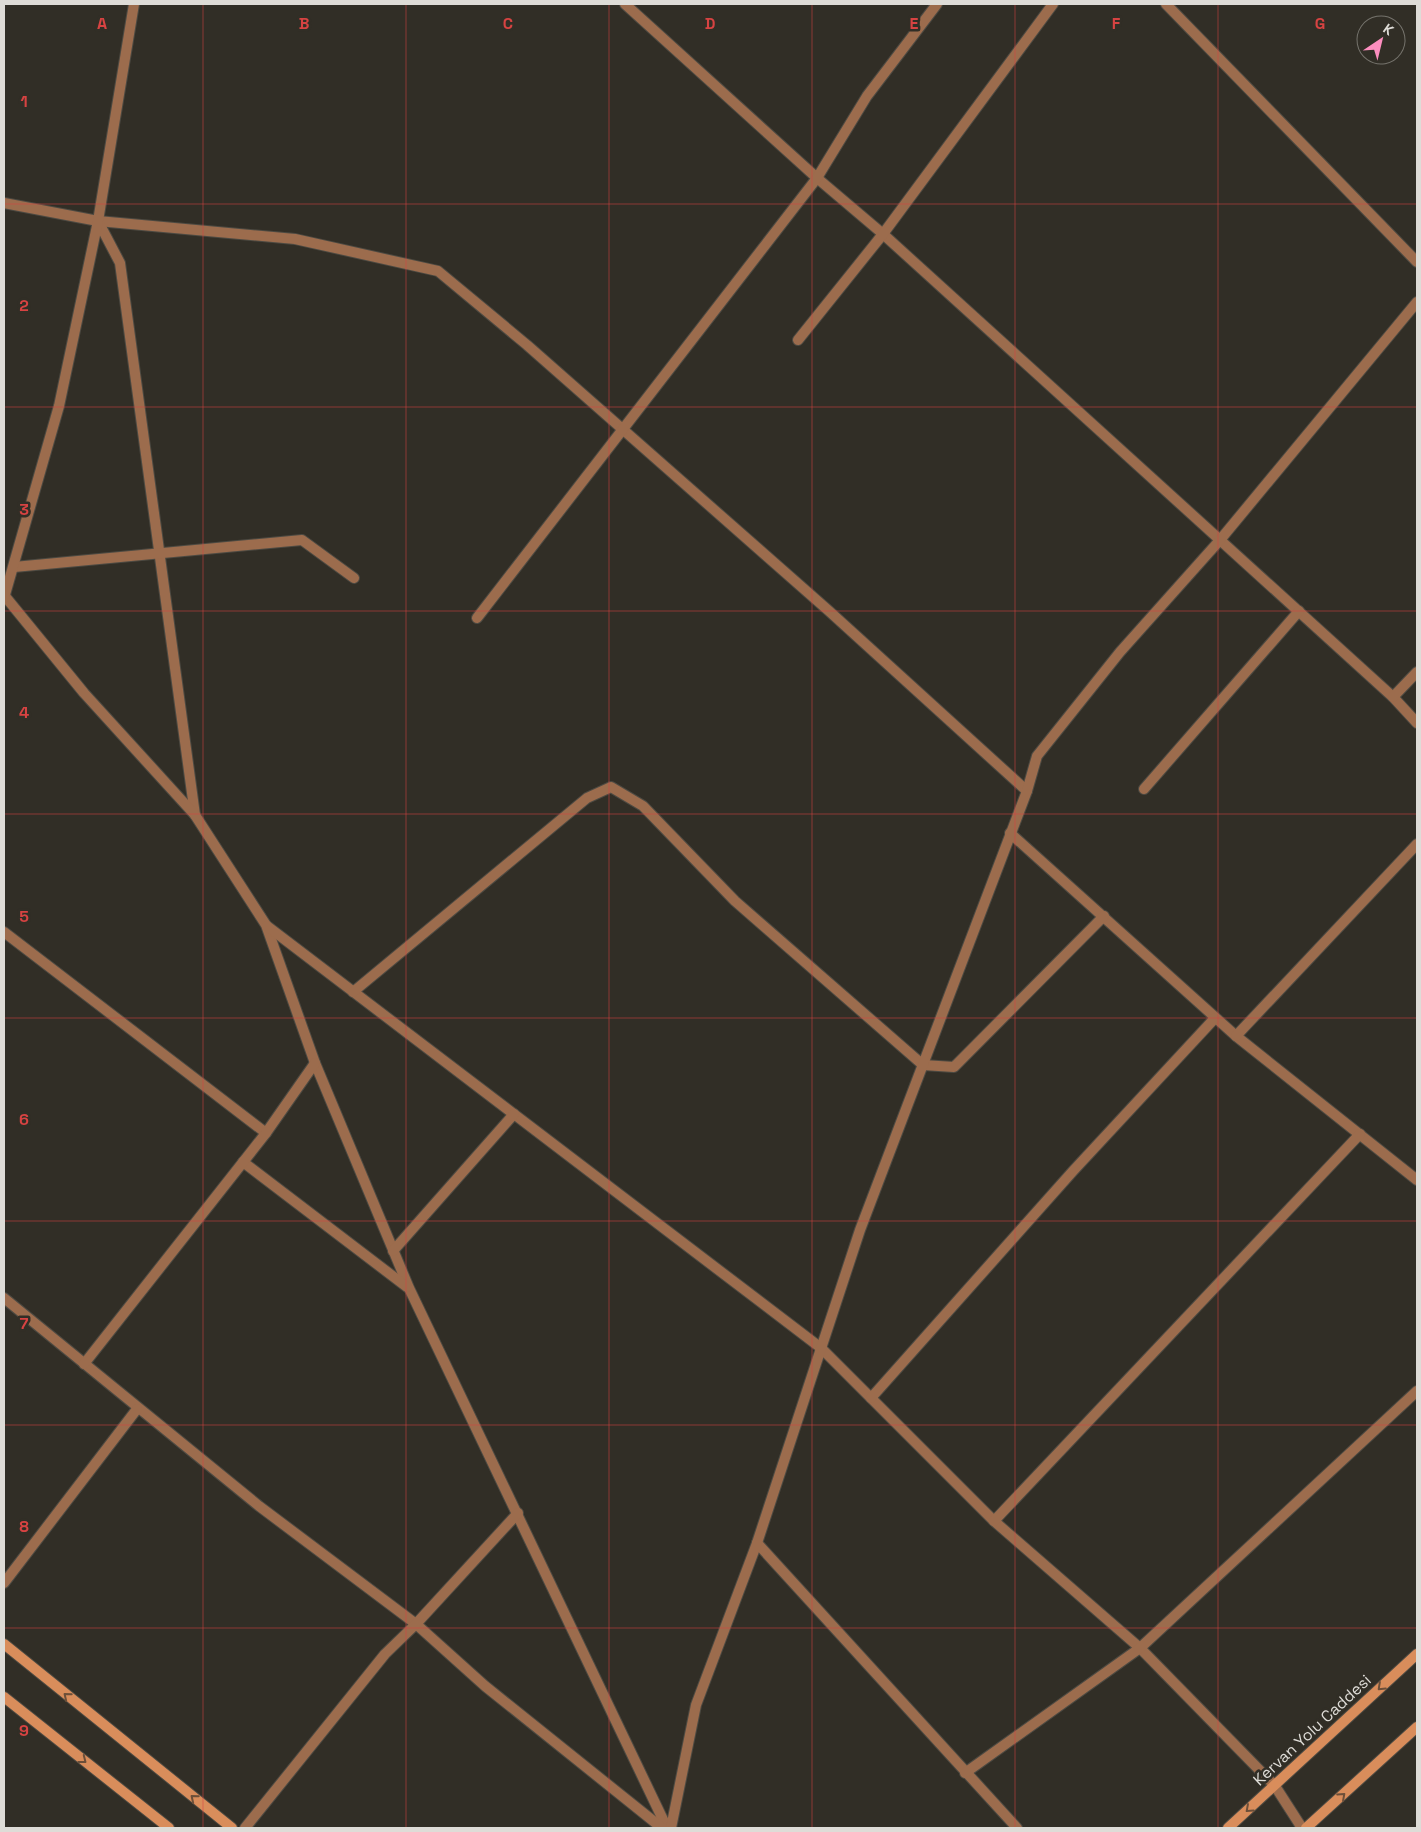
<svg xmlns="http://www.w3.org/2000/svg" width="1421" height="1832" font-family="'Space Grotesk',sans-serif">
<rect width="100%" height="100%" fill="#312e26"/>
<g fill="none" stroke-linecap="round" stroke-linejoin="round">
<defs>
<g id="street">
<polyline points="625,4 817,178 883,234 1393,697 1417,723"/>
<polyline points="1166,4 1417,262"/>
<polyline points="4,203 98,221 295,239 438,271 527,345 829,611 1027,791"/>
<polyline points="98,221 120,263 195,815"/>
<polyline points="798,340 883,234 1053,4"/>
<polyline points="14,567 302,540 354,578"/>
<polyline points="4,595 84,693 195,815 266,925 315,1063 409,1288 667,1828"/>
<polyline points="4,598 59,406 98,221 134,4"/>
<polyline points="477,618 817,178 867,96 937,4"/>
<polyline points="1393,697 1417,672"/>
<polyline points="1144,789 1299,611"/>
<polyline points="1010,833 1236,1036 1417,1180"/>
<polyline points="267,926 821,1348 994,1521 1140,1648 1275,1786 1302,1828"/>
<polyline points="4,932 266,1133"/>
<polyline points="353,992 587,798 611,787 643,806 735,901 923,1065 954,1067 1104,916"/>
<polyline points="1236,1036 1417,844"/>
<polyline points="243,1162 407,1287"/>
<polyline points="393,1251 514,1114"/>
<polyline points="4,1298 259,1506 416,1624 485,1686 662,1828"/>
<polyline points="84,1364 266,1133 315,1063"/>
<polyline points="871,1398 1073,1171 1215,1018"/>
<polyline points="994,1521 1360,1134"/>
<polyline points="757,1543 1017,1828"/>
<polyline points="4,1583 137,1409"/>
<polyline points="965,1773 1140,1648 1417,1391"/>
<polyline points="245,1828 385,1654 416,1624 518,1513"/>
<polyline points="671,1828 696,1705 757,1543 860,1230 1027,791 1037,756 1120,652 1220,540 1417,302"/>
</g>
<g id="secondary">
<polyline points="4,1644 232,1828"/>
<polyline points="4,1697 169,1828"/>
<polyline points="1228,1828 1417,1654"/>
<polyline points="1306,1828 1417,1727"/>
</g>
</defs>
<use href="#street" stroke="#4d4a42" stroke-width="12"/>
<use href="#secondary" stroke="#4d4a42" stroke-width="12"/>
<use href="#street" stroke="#9c6c4d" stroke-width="10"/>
<use href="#secondary" stroke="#d98d5b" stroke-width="10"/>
</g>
<defs><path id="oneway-chevron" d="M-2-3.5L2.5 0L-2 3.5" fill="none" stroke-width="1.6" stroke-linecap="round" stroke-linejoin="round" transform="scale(1.25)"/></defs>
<g stroke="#6c4f39">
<use href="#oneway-chevron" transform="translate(1381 1687) rotate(137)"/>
<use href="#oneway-chevron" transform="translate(67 1696) rotate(-141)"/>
<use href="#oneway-chevron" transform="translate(83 1760) rotate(38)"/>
<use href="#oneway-chevron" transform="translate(1342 1796) rotate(-42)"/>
<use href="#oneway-chevron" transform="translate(194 1798) rotate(-141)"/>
<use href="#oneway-chevron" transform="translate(1249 1809) rotate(138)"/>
</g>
<path fill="none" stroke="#d74342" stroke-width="1" stroke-opacity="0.55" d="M203,4V1828M406,4V1828M609,4V1828M812,4V1828M1015,4V1828M1218,4V1828M4,204H1417M4,407H1417M4,611H1417M4,814H1417M4,1018H1417M4,1221H1417M4,1425H1417M4,1628H1417"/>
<g text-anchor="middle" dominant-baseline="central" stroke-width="5" stroke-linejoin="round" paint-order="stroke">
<g font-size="16" fill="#dedcd7" stroke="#312e26">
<text transform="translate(1312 1730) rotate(-43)">Kervan Yolu Caddesi</text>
</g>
</g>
<g font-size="16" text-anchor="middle" font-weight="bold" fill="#d74342" stroke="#312e26" stroke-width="5" stroke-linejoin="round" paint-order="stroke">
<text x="102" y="29">A</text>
<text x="304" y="29">B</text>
<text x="508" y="29">C</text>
<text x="710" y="29">D</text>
<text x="914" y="29">E</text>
<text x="1116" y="29">F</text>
<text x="1320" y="29">G</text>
<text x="24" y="107">1</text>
<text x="24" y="311">2</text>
<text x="24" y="515">3</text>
<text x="24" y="718">4</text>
<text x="24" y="922">5</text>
<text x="24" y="1125">6</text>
<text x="24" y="1329">7</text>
<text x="24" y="1532">8</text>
<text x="24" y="1736">9</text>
</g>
<rect width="1421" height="1832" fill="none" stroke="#dedcd7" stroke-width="10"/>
<g transform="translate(1381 40) rotate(35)"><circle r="24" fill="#312e26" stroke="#76746d"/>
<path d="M0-4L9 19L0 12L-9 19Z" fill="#fd8ebf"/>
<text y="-8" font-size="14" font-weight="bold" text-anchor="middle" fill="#dedcd7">K</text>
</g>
</svg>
